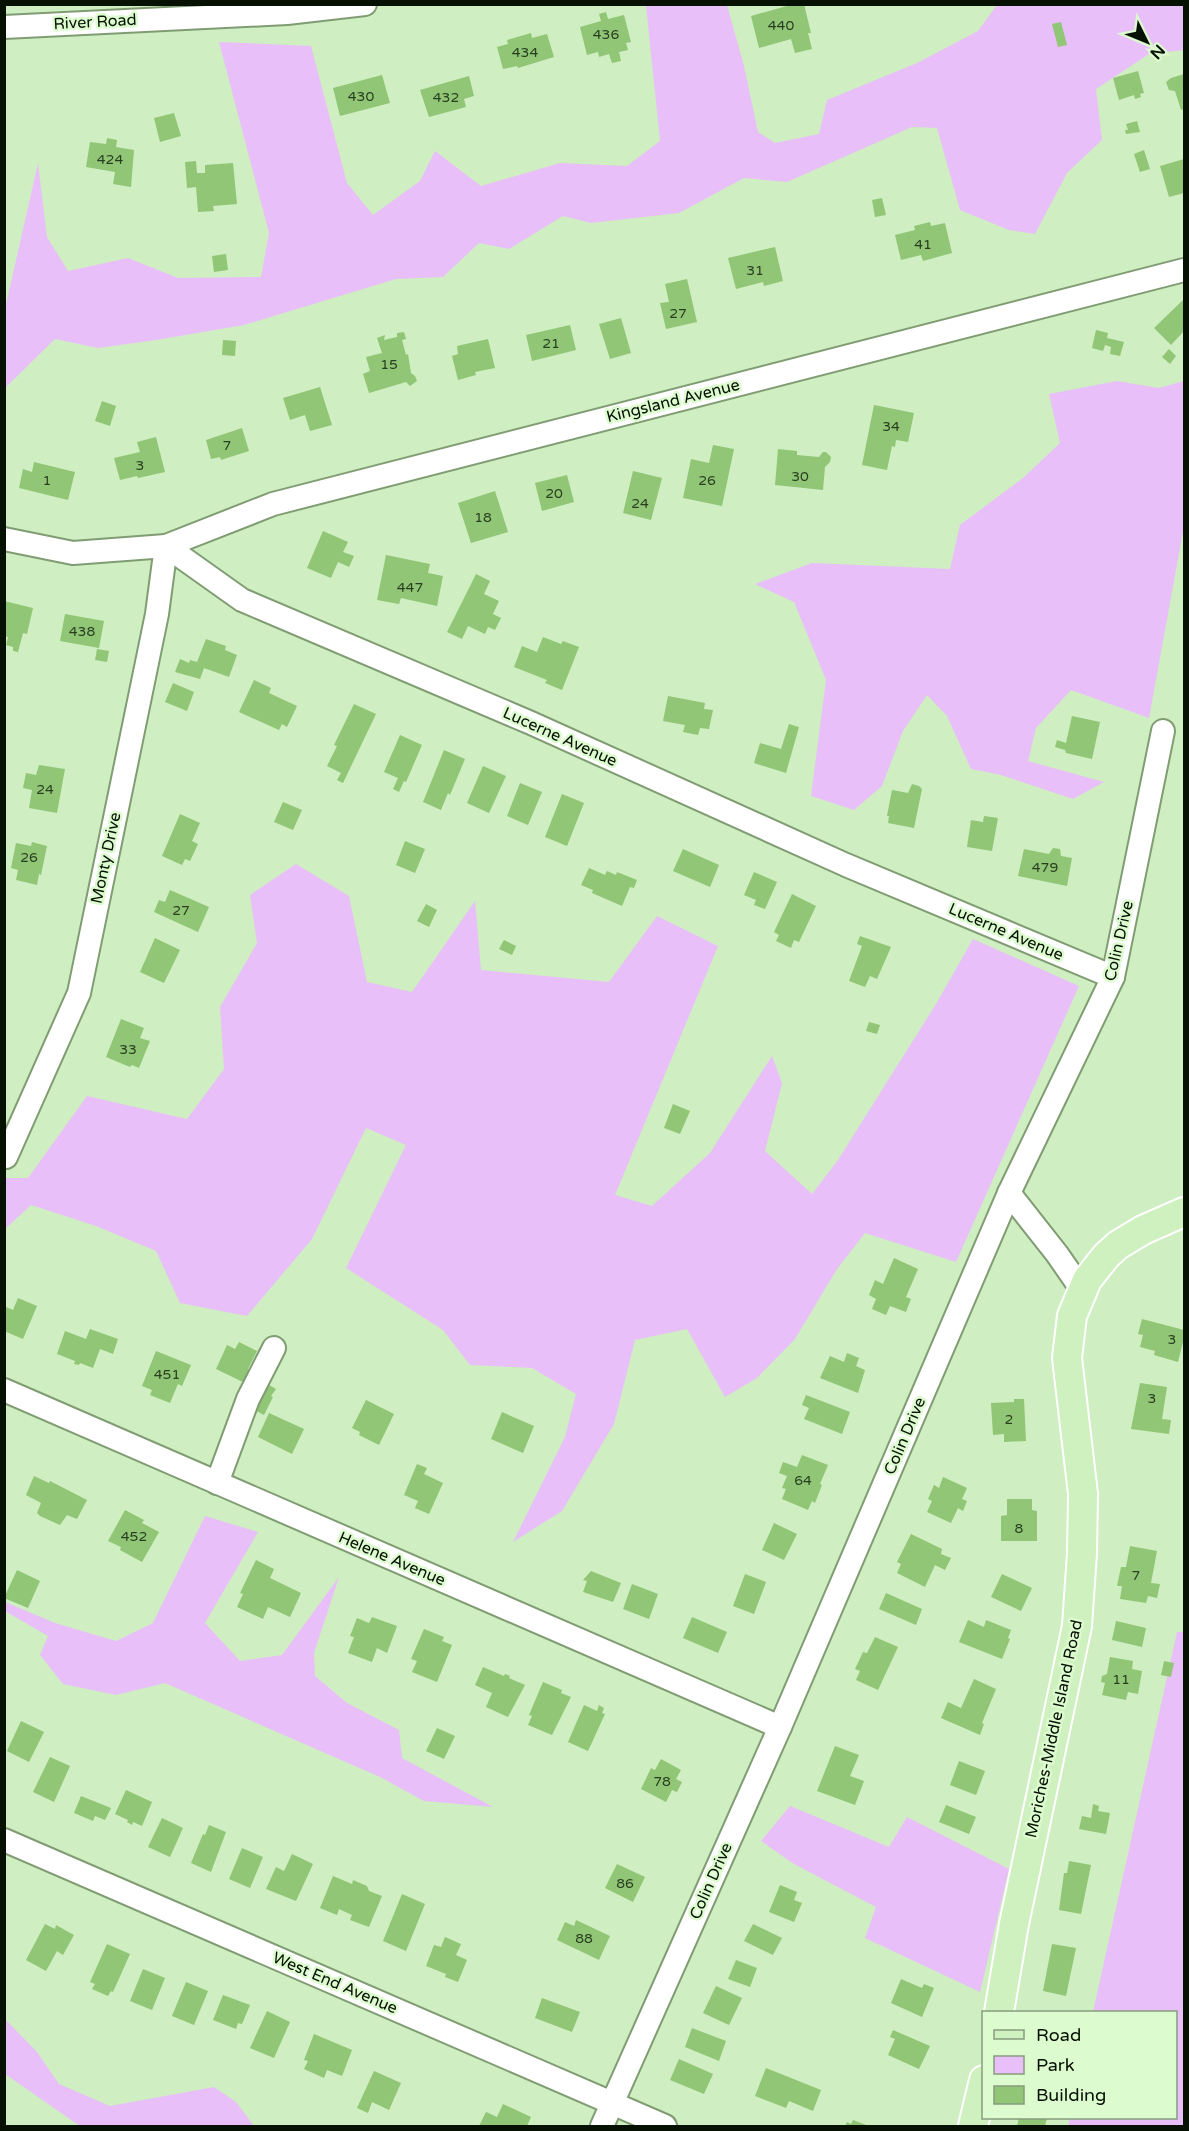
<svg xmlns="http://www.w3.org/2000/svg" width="1189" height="2131" font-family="'Varela Round',sans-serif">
<rect width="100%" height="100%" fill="#cfeec1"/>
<g fill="#e9bffa">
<polygon points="646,5 727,5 744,66 758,132 775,143 819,134 827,100 917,63 978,31 997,5 1184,5 1184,50 1149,54 1096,89 1102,140 1067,173 1035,234 1009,230 960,210 937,128 912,127 787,182 744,178 679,213 591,223 563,216 509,249 479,243 443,277 396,279 244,325 156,340 98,348 55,339 5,388 5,309 38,163 47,237 68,271 128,258 178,278 261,277 269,233 219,42 311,46 347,183 373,215 420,181 435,151 481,186 560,163 627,166 660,141"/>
<polygon points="1117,381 1159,388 1184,381 1184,526 1149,718 1071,690 1036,728 1028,761 1104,782 1073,799 1001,775 971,769 947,716 927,695 903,731 882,786 854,810 811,796 826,680 794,602 755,584 812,563 950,569 960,525 1023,478 1060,443 1049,394"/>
<polygon points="296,864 349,896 367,982 412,992 475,901 481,970 609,982 657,916 718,946 615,1195 652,1206 710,1153 772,1056 782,1083 765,1151 812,1194 838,1160 936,1004 973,939 1079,986 956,1262 865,1233 837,1269 795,1339 757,1378 725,1397 687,1329 635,1340 614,1424 562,1511 513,1542 565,1437 576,1394 532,1368 470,1365 443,1330 346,1268 406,1145 366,1128 312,1239 247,1316 180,1303 156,1251 96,1226 31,1205 5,1229 5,1178 28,1178 87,1096 187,1119 224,1069 220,1007 257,943 250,895"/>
<polygon points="205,1516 258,1532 205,1623 240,1661 282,1655 339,1577 314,1653 315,1676 347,1703 399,1730 402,1758 493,1807 424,1801 380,1777 165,1683 116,1695 63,1684 40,1655 48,1636 5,1611 5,1602 55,1623 116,1641 153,1623"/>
<polygon points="1177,1632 1184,1632 1184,2126 1068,2126 1070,2118 1176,2118 1176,2012 1093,2012"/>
<polygon points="790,1806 889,1847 907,1817 1009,1869 980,1992 865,1938 876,1907 794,1864 761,1841"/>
<polygon points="4,2018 37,2052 59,2084 110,2106 214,2087 236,2102 254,2126 80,2126 5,2074"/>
</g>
<g fill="#90c675">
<polygon points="794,4 804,4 811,33 808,33 812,49 795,53 791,39 759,48 751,16"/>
<polygon points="606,12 608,19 624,15 631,42 626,43 628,50 619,52 621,61 612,63 609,54 599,57 598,52 587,55 580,27 601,21 599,14"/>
<polygon points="1061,22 1067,45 1058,47 1052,24"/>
<polygon points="531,33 532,38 547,34 554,57 518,68 517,66 503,69 497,47 508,44 507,40"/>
<polygon points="1138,71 1144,93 1140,94 1141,97 1135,99 1134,95 1119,100 1113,78"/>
<polygon points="1184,74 1184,109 1181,110 1175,91 1169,90 1166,82 1171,78"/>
<polygon points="382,75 390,103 340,116 333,88"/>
<polygon points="469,76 474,96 464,99 466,107 429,117 420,90"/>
<polygon points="174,113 181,136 160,142 154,118"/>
<polygon points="1137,121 1140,132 1126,134 1125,130 1128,130 1126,124"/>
<polygon points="107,138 117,140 116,147 134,150 131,187 113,184 115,172 86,167 90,142 106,144"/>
<polygon points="1144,150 1150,169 1140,172 1134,154"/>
<polygon points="1184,159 1184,193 1169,197 1160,166"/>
<polygon points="196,161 197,173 205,173 205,165 233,163 237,204 213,206 214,211 198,212 196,187 187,188 185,162"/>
<polygon points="882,198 886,215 875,217 872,200"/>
<polygon points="930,222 931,226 945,223 952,253 923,261 921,255 901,260 895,235 915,230 914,226"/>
<polygon points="775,247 783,281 764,286 763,282 736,289 728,258"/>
<polygon points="226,254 228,270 214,272 212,256"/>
<polygon points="687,279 697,322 666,329 660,303 669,302 665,284"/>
<polygon points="1184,299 1184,331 1171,345 1154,328"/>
<polygon points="621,318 631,353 610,359 599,324"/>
<polygon points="570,325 576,350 532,361 526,335"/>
<polygon points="1096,330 1108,333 1107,338 1124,342 1120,356 1110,354 1111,347 1105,345 1103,351 1092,348"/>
<polygon points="404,332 406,339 402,340 406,355 408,354 411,373 415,376 417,381 410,386 406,382 369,393 363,374 370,371 366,357 382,353 377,338 385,335 384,340 397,337 397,333"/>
<polygon points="488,339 495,368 475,372 476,375 458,380 452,356 458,354 457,346"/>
<polygon points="223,340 236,341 235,356 222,355"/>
<polygon points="1169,349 1176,356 1170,364 1162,357"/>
<polygon points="320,387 332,425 310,431 305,415 290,420 283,398"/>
<polygon points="102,401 116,406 110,426 95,421"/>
<polygon points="874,405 914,413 908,442 896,440 895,447 892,446 887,470 862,465"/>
<polygon points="242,428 249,451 221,460 220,457 211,459 206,440"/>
<polygon points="156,437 165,472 138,478 137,476 120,480 114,458 140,452 137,442"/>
<polygon points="713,445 734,449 722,506 683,498 691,459 709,463"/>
<polygon points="778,449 797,451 797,455 819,457 823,452 826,452 831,457 830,462 825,467 823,490 775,485"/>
<polygon points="34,462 75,472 68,500 19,488 23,469 32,472"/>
<polygon points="633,471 662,478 651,520 623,513"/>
<polygon points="567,475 574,502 542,511 535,483"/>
<polygon points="495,491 508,532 471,543 458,503"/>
<polygon points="323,531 348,542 343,552 354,556 349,567 338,562 331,578 307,568"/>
<polygon points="386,555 430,564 428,573 443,576 437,606 401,598 399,604 377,600"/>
<polygon points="476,574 490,581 484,594 499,601 493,614 501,618 495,630 488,627 485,634 468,626 462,639 447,632"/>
<polygon points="4,601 33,608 27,634 23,633 18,652 13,651 13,647 6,645 8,637 4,636"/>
<polygon points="65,614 104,621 99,648 60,641"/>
<polygon points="543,637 561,644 563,641 579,647 562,690 545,683 547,680 514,667 522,646 537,652"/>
<polygon points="206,639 226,646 225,650 237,655 229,677 204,668 200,679 175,672 180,659 189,663 190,660 197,662"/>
<polygon points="97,649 109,651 107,662 95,660"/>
<polygon points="254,680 271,688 269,693 297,706 287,727 282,724 279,730 239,712"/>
<polygon points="173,683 194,692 187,711 165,702"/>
<polygon points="668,696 705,703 704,709 713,710 709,729 700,728 698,735 683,732 685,725 663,721"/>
<polygon points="354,704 376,714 343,783 337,780 341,773 327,766 337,746 334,745"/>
<polygon points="1072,716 1100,722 1092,759 1066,753 1065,750 1055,747 1057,740 1066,743"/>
<polygon points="789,724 799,727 786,773 754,763 760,743 781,749"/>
<polygon points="400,735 422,745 406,782 404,781 399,792 393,789 398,778 384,772"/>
<polygon points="444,750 465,759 450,795 448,793 441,810 423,802"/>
<polygon points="39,765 65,769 57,813 29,808 32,790 23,788 26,773 36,775"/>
<polygon points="483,766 506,776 489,813 467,803"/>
<polygon points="520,783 542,792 528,825 507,816"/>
<polygon points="912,784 919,786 922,789 914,828 888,823 889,816 887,816 892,790 908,793"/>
<polygon points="562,794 584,803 567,846 545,837"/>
<polygon points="283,802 302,810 293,830 274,822"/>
<polygon points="180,814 200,823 192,841 198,844 190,861 185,859 182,865 162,856"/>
<polygon points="984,816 998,818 992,851 967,847 971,820 983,822"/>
<polygon points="405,841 425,849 415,873 396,865"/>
<polygon points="32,842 47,846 41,875 39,874 37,885 16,880 18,870 11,868 16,843 31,846"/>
<polygon points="1053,848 1060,849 1061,856 1072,858 1067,886 1018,876 1024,849 1049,854"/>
<polygon points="683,849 719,865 710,887 673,871"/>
<polygon points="589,868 605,875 607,871 616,875 617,872 637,880 634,888 630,887 622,906 592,893 593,890 581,885"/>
<polygon points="754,872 777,882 765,909 754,905 756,900 744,895"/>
<polygon points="170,890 209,907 198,932 154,912 159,900 165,902"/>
<polygon points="792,894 816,906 799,942 794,940 791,948 776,941 779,935 774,932"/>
<polygon points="426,904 437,910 429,927 417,921"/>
<polygon points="860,936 891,947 877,979 870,976 865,987 849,981 862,946 857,944"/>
<polygon points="155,938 180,950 164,983 140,972"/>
<polygon points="504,940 516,946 512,955 499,949"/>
<polygon points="121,1019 144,1028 140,1038 150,1041 139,1068 132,1065 130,1067 106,1057"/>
<polygon points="869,1022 880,1025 877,1034 866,1031"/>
<polygon points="673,1104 690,1111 680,1134 664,1128"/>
<polygon points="894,1258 918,1269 906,1297 911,1299 906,1312 890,1306 886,1315 872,1309 876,1299 869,1295 875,1280 883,1284"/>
<polygon points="18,1298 37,1306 23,1339 4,1331 4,1306 13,1310"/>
<polygon points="1142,1319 1184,1330 1184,1338 1178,1362 1154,1355 1155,1351 1140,1347 1143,1335 1138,1334"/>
<polygon points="90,1329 118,1339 113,1354 100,1349 93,1368 80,1363 79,1365 74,1364 75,1361 57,1354 65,1331 86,1339"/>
<polygon points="239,1342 257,1351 248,1369 253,1372 247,1384 216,1369 227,1345 235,1349"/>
<polygon points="156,1351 191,1365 182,1386 178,1384 170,1403 150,1395 152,1390 142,1386"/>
<polygon points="847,1353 859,1358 856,1366 865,1370 858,1393 820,1378 830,1356 844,1362"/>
<polygon points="262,1381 276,1389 271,1396 273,1397 264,1415 247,1406"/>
<polygon points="1140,1383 1167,1387 1162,1419 1171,1420 1169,1434 1131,1429"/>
<polygon points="806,1395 850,1412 842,1434 804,1419 809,1408 802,1405"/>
<polygon points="1014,1399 1024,1399 1026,1441 1004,1442 1004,1434 993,1435 991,1403 1014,1402"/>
<polygon points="366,1400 394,1414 379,1445 359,1435 360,1432 352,1428"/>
<polygon points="502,1412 534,1426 523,1453 491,1439"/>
<polygon points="269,1413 304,1429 292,1454 258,1437"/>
<polygon points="802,1455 828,1465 820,1484 822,1485 815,1503 812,1501 808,1510 782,1499 786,1489 782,1488 787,1476 779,1473 783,1462 797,1467"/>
<polygon points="417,1464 427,1468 424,1474 443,1483 429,1514 415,1508 418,1501 404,1495"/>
<polygon points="34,1476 49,1483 50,1481 87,1500 77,1519 67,1515 60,1525 40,1516 37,1513 41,1503 26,1495"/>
<polygon points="943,1477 967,1488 962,1499 967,1501 963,1511 958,1508 951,1523 927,1512 932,1501 928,1499 934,1485 939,1488"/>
<polygon points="1007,1499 1032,1499 1032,1510 1037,1511 1037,1541 1001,1541 1001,1516 1007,1515"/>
<polygon points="125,1510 144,1520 142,1523 159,1532 142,1562 120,1550 121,1547 108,1541"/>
<polygon points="774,1523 797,1534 784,1560 762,1550"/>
<polygon points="911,1534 942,1549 941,1554 951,1558 945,1570 935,1565 925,1587 897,1573 901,1564 897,1562"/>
<polygon points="1130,1546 1157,1551 1151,1583 1160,1584 1157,1598 1148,1596 1146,1603 1120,1599 1122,1586 1117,1586 1121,1567 1126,1567"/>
<polygon points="256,1560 274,1569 270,1578 301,1593 290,1617 268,1607 263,1619 237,1607 243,1594 240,1593"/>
<polygon points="17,1570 40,1581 28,1608 4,1598"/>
<polygon points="591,1571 621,1583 613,1602 583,1592 587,1581 583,1580"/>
<polygon points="745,1574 766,1582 754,1614 733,1606"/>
<polygon points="1002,1574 1032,1588 1021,1611 991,1597"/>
<polygon points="632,1584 658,1594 649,1619 623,1609"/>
<polygon points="886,1593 922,1609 916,1625 879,1609"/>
<polygon points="372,1617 397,1626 387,1653 377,1648 372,1662 348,1653 354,1637 350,1636 357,1618 369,1623"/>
<polygon points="692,1617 727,1632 718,1653 683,1638"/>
<polygon points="968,1620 984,1627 986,1620 1011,1630 1008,1638 1010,1639 1002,1659 959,1642"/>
<polygon points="1116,1621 1146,1628 1142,1647 1112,1640"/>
<polygon points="424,1629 444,1637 442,1641 452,1645 437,1682 412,1672 417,1661 411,1659"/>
<polygon points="875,1637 898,1647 878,1690 856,1680 860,1671 855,1669 863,1652 867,1653"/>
<polygon points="1110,1657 1133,1661 1132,1669 1142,1671 1138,1694 1128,1692 1126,1700 1102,1695 1105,1683 1101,1682 1102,1676 1107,1674"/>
<polygon points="1164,1661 1174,1663 1171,1677 1161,1675"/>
<polygon points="483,1667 504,1676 505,1674 510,1676 509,1678 525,1685 508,1717 486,1707 492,1693 475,1685"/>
<polygon points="974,1679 996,1689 982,1723 984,1724 980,1735 941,1718 948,1702 961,1708"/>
<polygon points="543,1682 562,1690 561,1693 571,1697 552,1735 528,1725 532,1716 529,1715"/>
<polygon points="584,1705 597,1711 599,1705 604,1708 602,1713 605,1714 588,1751 568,1742"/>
<polygon points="21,1721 44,1732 29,1762 7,1751"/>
<polygon points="437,1728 455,1736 444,1759 426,1751"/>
<polygon points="835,1746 859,1755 850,1776 864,1781 855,1805 817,1791"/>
<polygon points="50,1757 70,1766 54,1802 33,1792"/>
<polygon points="661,1759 681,1770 676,1779 682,1782 677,1792 672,1790 666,1802 641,1789 651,1768 655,1770"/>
<polygon points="959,1761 985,1771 976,1795 950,1785"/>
<polygon points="126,1790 152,1802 142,1826 133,1822 132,1825 127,1822 128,1820 115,1814"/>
<polygon points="81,1796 111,1808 105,1820 95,1816 93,1821 74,1813"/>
<polygon points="1093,1804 1099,1806 1098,1811 1110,1813 1106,1834 1079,1829 1082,1816 1091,1818"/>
<polygon points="946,1805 976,1817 969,1834 939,1822"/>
<polygon points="162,1818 183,1828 170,1857 148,1847"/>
<polygon points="209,1825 226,1832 211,1872 191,1863 203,1834 205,1835"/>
<polygon points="242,1848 263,1857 250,1888 229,1879"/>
<polygon points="292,1854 313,1864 296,1901 266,1889 276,1867 284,1871"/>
<polygon points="1069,1861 1091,1865 1081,1914 1059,1910 1064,1873 1067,1873"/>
<polygon points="617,1864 645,1877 633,1902 605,1888"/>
<polygon points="333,1876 352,1884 353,1880 367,1886 369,1891 382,1896 369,1927 350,1920 352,1915 339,1909 337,1915 320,1908"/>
<polygon points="780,1885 797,1892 794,1900 802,1903 794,1922 769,1912"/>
<polygon points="402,1894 425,1904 406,1951 383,1941"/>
<polygon points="576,1920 610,1936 599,1960 557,1940 565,1922 574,1926"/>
<polygon points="45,1924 55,1929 56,1925 74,1935 63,1955 57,1951 46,1971 26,1960"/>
<polygon points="753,1924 782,1938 773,1955 744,1941"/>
<polygon points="445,1937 461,1944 456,1955 467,1960 458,1982 445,1977 446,1974 426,1966 434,1945 441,1947"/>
<polygon points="107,1944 130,1954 113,1992 111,1991 108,1996 92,1989 95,1984 90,1982"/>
<polygon points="1052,1944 1076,1948 1066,1996 1043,1991"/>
<polygon points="736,1960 757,1968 750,1987 728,1979"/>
<polygon points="143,1969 165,1978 152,2010 130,2001"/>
<polygon points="901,1979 922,1988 924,1984 934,1988 922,2017 891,2003"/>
<polygon points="186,1982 208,1991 194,2025 172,2016"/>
<polygon points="716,1986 742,1998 729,2025 703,2013"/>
<polygon points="223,1995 250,2005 242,2024 238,2023 236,2029 213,2020"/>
<polygon points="542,1998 580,2012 572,2032 535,2018"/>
<polygon points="267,2011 290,2022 274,2058 250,2048"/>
<polygon points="692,2028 726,2041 719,2061 685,2047"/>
<polygon points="893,2030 930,2046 919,2069 888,2055 895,2039 890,2037"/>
<polygon points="314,2034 352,2050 342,2076 327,2070 324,2078 304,2069 308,2061 304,2060"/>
<polygon points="679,2059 713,2074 704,2094 670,2080"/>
<polygon points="766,2068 821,2090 813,2111 789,2101 786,2108 755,2096"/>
<polygon points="374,2071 401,2083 389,2110 372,2102 368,2113 357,2108"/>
<polygon points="503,2104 531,2117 527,2126 479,2126 486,2112 497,2117"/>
<polygon points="1019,2118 1047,2118 1045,2126 1017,2126"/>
<polygon points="853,2120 869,2126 845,2126 847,2122 851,2124"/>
</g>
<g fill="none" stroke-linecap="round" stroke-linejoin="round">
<defs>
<g id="minor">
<polyline points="4,27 287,13 365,4"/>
<polyline points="4,539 73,553 166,546 242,600 531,723 846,865 1113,977"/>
<polyline points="6,1157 79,993 157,614 166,546 273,504 1184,270"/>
<polyline points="1009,1193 1057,1254 1082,1290"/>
<polyline points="4,1390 780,1727"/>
<polyline points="217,1483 248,1399 274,1348"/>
<polyline points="4,1840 665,2126"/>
<polyline points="602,2126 780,1727 1009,1193 1113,977 1163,731"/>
</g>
<g id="major">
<polyline points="999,2012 1014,1924 1077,1626 1082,1553 1083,1494 1067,1358 1072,1316 1087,1280 1106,1256 1118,1245 1143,1230 1184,1212"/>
<polyline points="973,2126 984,2080"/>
</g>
</defs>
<use href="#minor" stroke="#809c73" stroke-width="26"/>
<use href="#major" stroke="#fff" stroke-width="32"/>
<use href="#minor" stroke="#fff" stroke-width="22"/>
<use href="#major" stroke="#cff0bf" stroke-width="28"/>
</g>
<g text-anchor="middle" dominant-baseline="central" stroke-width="5" stroke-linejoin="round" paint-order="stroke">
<g font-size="14" fill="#283e20">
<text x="781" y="25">440</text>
<text x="606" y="34">436</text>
<text x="525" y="52">434</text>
<text x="361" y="96">430</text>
<text x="446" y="97">432</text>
<text x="110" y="159">424</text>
<text x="923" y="244">41</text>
<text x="755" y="270">31</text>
<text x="678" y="313">27</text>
<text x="551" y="343">21</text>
<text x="389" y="364">15</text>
<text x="891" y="426">34</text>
<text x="227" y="445">7</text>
<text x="140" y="465">3</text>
<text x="800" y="476">30</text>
<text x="47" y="480">1</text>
<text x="707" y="480">26</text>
<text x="554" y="493">20</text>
<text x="640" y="503">24</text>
<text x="483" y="517">18</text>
<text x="410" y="587">447</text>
<text x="82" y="631">438</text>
<text x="45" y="789">24</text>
<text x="29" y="857">26</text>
<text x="1045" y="867">479</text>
<text x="181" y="910">27</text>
<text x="128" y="1049">33</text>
<text x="1172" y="1339">3</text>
<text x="167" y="1374">451</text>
<text x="1152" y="1398">3</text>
<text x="1009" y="1419">2</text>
<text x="803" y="1480">64</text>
<text x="1019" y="1528">8</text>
<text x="134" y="1536">452</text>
<text x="1136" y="1575">7</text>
<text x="1121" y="1679">11</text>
<text x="662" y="1781">78</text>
<text x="625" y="1883">86</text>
<text x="584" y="1938">88</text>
</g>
<g font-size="16" fill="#061003" stroke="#dcfbce">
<text transform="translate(95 22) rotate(-3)">River Road</text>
<text transform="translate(673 401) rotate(-14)">Kingsland Avenue</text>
<text transform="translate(560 737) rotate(24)">Lucerne Avenue</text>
<text transform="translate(106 858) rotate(-78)">Monty Drive</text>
<text transform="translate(1006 932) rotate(23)">Lucerne Avenue</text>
<text transform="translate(1119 941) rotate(-77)">Colin Drive</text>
<text transform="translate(905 1436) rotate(-67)">Colin Drive</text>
<text transform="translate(392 1559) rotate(23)">Helene Avenue</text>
<text transform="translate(1054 1729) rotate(-78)">Moriches-Middle Island Road</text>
<text transform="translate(711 1881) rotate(-66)">Colin Drive</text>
<text transform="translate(335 1983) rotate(23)">West End Avenue</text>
</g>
</g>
<rect width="1189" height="2131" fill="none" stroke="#061003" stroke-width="12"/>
<rect x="982" y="2011" width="195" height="108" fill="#dcfbce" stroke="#869d7d" stroke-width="1.5"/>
<rect x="994" y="2030" width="30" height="9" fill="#cff0bf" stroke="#869d7d" stroke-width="1.5"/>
<text x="1036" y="2041" font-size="18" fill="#061003">Road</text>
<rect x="994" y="2056" width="30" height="18" fill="#e9bffa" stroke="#869d7d" stroke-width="1.5"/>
<text x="1036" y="2071" font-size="18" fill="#061003">Park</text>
<rect x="994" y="2086" width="30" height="18" fill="#90c675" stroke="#869d7d" stroke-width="1.5"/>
<text x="1036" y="2101" font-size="18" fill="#061003">Building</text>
<g transform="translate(1147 42) rotate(133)" stroke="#dcfbce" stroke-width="4.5" paint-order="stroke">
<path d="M0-4.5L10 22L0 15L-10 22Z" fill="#061003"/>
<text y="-9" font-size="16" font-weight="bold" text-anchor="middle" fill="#061003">N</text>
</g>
</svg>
